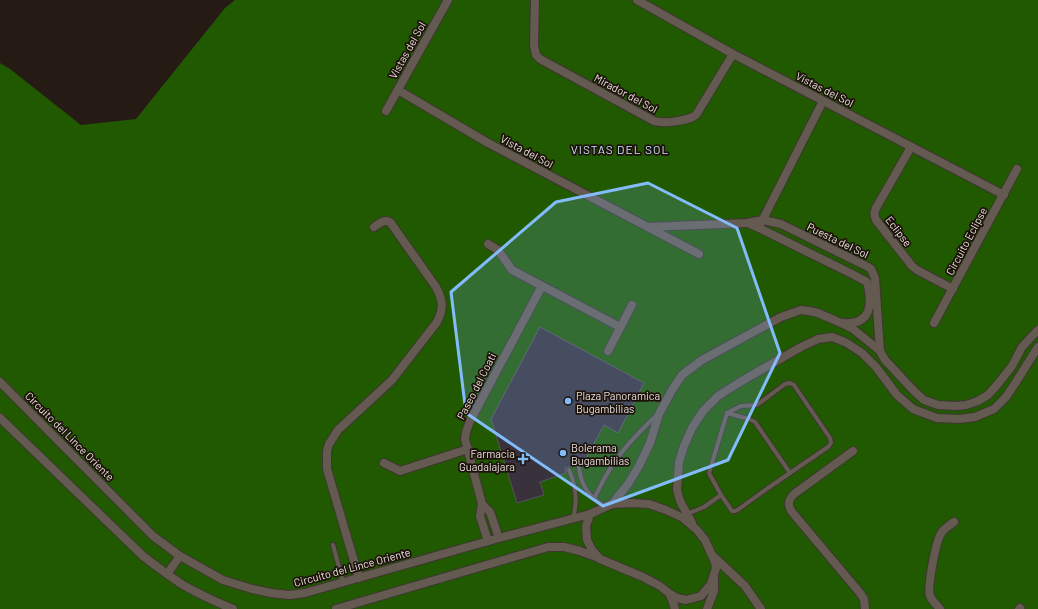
<svg xmlns="http://www.w3.org/2000/svg" width="1038" height="609" font-family="Barlow,sans-serif">
<rect width="100%" height="100%" fill="#251b14"/>
<polygon fill="#215900" points="235,0 1038,0 1038,609 0,609 0,63 10,69 81,125 136,119 225,8"/>
<polygon fill="#39313b" stroke="#5b525d" points="540,327 644,383 618,433 604,425 584,462 565,468 566,473 540,482 544,495 517,503 491,419"/>
<g fill="none" stroke-linecap="round" stroke-linejoin="round">
<defs>
<g id="service">
<polygon points="790,383 794,385 830,438 831,443 828,447 768,488 736,511 732,511 721,495 709,473 727,413 741,406 757,405 785,384"/>
<polyline points="727,413 749,419 755,422 790,473"/>
<path d="M579,467C581,487 589,496 605,507"/>
<path d="M569,470C576,486 578,501 573,518"/>
<path d="M594,499C598,491 602,482 607,474C620,451 638,433 657,415"/>
<polyline points="687,514 704,507 721,495"/>
<polyline points="333,545 343,582"/>
</g>
<g id="minor">
<path d="M535,0L534,45L536,55L540,59L654,121C663,124 688,121 696,115L733,54"/>
<polyline points="637,0 733,54 1004,195"/>
<polyline points="398,90 488,143 699,254"/>
<polyline points="386,111 448,0"/>
<path d="M911,147L876,208C874,213 874,215 876,220L912,266L917,270L953,289"/>
<path d="M748,223L759,228L850,273L867,282C873,304 871,325 844,323"/>
<polyline points="761,223 823,101"/>
<polyline points="648,227 747,223 763,220 781,224 868,267 871,269 875,278 880,351"/>
<polyline points="488,244 498,250 512,270 620,327"/>
<polyline points="934,323 1017,169"/>
<polyline points="608,351 632,305"/>
<polyline points="0,382 153,536 180,556 223,580 252,589 271,593 289,595 305,593 499,538 590,514 612,504 631,503 649,504 666,510 683,518 697,530 705,540 715,562 716,568 711,584 701,596 686,600 677,598 670,594 660,586 643,577 600,559 592,550 587,540 586,526 590,514"/>
<path d="M0,418L143,556C156,566 169,576 183,585C199,594 216,602 233,609"/>
<path d="M853,451L794,494C788,500 787,505 792,512L860,593L864,599L865,609"/>
<polyline points="384,463 400,471 468,449"/>
<polyline points="482,504 490,512 499,538"/>
<polyline points="612,504 628,484 639,466 650,443 659,414 672,390 682,375 702,360 781,317 801,310 809,311 818,313 841,323 853,329 880,351 885,360 915,392 924,400 938,405 955,406 966,405 978,401 988,395 997,385 1012,366 1022,347 1038,330"/>
<polyline points="692,523 680,501 677,490 679,462 684,446 692,428 703,411 718,396 740,382 801,347 818,339 832,337 845,342 862,353 876,367 897,395 913,409 937,418 959,419 975,417 994,409 1006,397 1016,382 1038,347"/>
<polyline points="488,541 480,516 482,504 465,439 466,432 470,421 542,286"/>
<polyline points="714,557 745,586 761,609"/>
<polyline points="167,574 180,556"/>
<path d="M359,578L327,469V451L329,444L338,430L392,380L437,322C444,308 443,300 436,287L390,222C384,219 380,223 374,227"/>
<polyline points="670,594 675,609"/>
<polyline points="336,609 548,547 564,547 580,551 596,557"/>
<polyline points="707,609 714,591 714,579"/>
<path d="M940,609C937,605 932,601 930,596C927,588 936,539 942,532C945,528 950,525 954,522"/>
<polyline points="1019,609 1020,608"/>
</g>
</defs>
<use href="#service" stroke="#3e3632" stroke-width="6"/>
<use href="#minor" stroke="#3e3632" stroke-width="10"/>
<use href="#service" stroke="#655a51" stroke-width="4"/>
<use href="#minor" stroke="#655a51" stroke-width="8"/>
</g>
<path fill="#83bcfb" fill-opacity="0.2" stroke="#83bcfb" stroke-width="3" stroke-linejoin="round" d="M648,183L737,228L780,353L728,460L603,506L466,413L451,292L556,202Z"/>
<g fill="#83bcfb" stroke="#1c120b" stroke-width="1.5">
<circle cx="568" cy="401" r="4"/>
<circle cx="563" cy="453" r="4"/>
<path d="M521 453h4v4h4v4h-4v4h-4v-4h-4v-4h4z"/>
</g>
<g text-anchor="middle" dominant-baseline="central" stroke-width="3.5" stroke-linejoin="round" paint-order="stroke">
<g font-size="11" fill="#e8e1dc" stroke="#1c120b">
<text transform="translate(407 50) rotate(-61)">Vistas del Sol</text>
<text transform="translate(825 89) rotate(27)">Vistas del Sol</text>
<text transform="translate(626 93) rotate(28)">Mirador del Sol</text>
<text transform="translate(527 151) rotate(28)">Vista del Sol</text>
<text transform="translate(899 231) rotate(52)">Eclipse</text>
<text transform="translate(838 240) rotate(26)">Puesta del Sol</text>
<text transform="translate(966 241) rotate(-62)">Circuito Eclipse</text>
<text transform="translate(476 386) rotate(-63)">Paseo del Coati</text>
<text transform="translate(70 436) rotate(45)">Circuito del Lince Oriente</text>
<text transform="translate(352 567) rotate(-15)">Circuito del Lince Oriente</text>
</g>
<g font-size="11" fill="#e8e1dc" stroke="#1c120b" text-anchor="start">
<text x="576" y="395">Plaza Panoramica<tspan x="576" dy="13">Bugambilias</tspan></text>
<text x="571" y="447">Bolerama<tspan x="571" dy="13">Bugambilias</tspan></text>
<text x="515" y="453" text-anchor="end">Farmacia<tspan x="515" dy="13">Guadalajara</tspan></text>
</g>
<g font-size="12" letter-spacing="1" fill="#c8ddf5" stroke="#1c120b">
<text x="620" y="149">VISTAS DEL SOL</text>
</g>
</g>
</svg>
